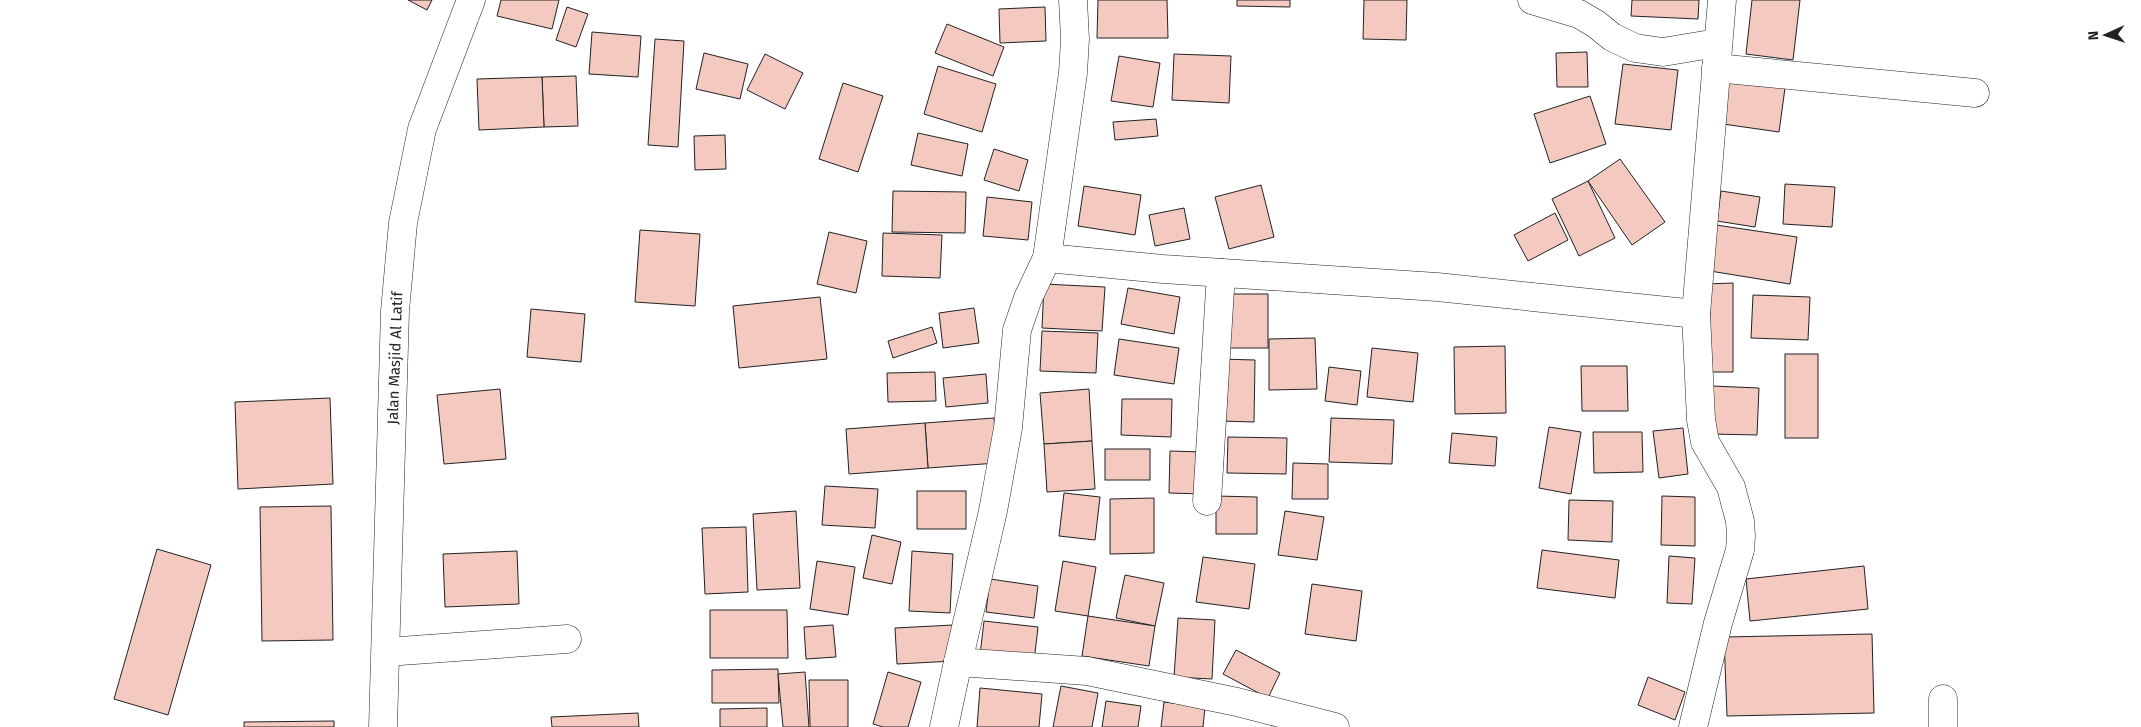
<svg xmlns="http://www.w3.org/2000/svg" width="2141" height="727" font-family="'Fira Sans',sans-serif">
<rect width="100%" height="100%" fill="#fff"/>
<g fill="#f3c9c0" stroke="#222">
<polygon points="408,0 432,0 427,10"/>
<polygon points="501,0 559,0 552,29 497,16"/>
<polygon points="1098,0 1167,0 1168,38 1097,38"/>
<polygon points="1237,0 1290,0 1290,7 1237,6"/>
<polygon points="1364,0 1407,0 1406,40 1363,39"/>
<polygon points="1632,0 1699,0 1698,19 1631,16"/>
<polygon points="1752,0 1800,0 1793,60 1746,54"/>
<polygon points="567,7 588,14 576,47 556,40"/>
<polygon points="1045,7 1046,41 1000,43 999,9"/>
<polygon points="947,24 1004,47 993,76 935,53"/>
<polygon points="592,32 641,36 638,77 589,74"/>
<polygon points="655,39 684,41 678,147 648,145"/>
<polygon points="1587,52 1588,87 1557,87 1556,53"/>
<polygon points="704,53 748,64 740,99 696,89"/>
<polygon points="765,54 803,73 785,109 747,90"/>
<polygon points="1174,54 1231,56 1229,103 1172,100"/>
<polygon points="1119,56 1160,63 1153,107 1111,101"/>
<polygon points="1623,64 1678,70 1671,130 1615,124"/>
<polygon points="938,66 996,84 982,132 924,114"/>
<polygon points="576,76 578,126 544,127 542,77"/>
<polygon points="542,77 544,127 479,130 477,79"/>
<polygon points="1722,79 1785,88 1779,132 1716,123"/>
<polygon points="843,83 883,96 858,172 819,159"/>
<polygon points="1590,96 1606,144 1550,163 1534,114"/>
<polygon points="1156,119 1158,136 1115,140 1113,122"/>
<polygon points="918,133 968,144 962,176 911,165"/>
<polygon points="725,135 726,169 695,170 694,136"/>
<polygon points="994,149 1028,160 1019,191 984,180"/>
<polygon points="1620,159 1665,222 1632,245 1588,181"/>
<polygon points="1588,181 1615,238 1579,256 1552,199"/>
<polygon points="1785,184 1835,187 1832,227 1783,224"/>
<polygon points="1261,185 1274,237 1229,249 1215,197"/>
<polygon points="1084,186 1141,195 1135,235 1078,226"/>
<polygon points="893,191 966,192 965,233 892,232"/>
<polygon points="1721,191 1760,197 1755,227 1717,221"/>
<polygon points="987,197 1032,202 1028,240 983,236"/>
<polygon points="1184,208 1190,239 1155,246 1149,215"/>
<polygon points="1555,213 1568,240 1528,261 1514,235"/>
<polygon points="1716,225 1797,237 1790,284 1710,271"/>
<polygon points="640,230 700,234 695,306 635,302"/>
<polygon points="829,232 867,241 856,293 817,284"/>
<polygon points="883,233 942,235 940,278 882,276"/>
<polygon points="1733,283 1733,372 1705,372 1705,284"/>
<polygon points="1044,284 1105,287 1102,331 1042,328"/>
<polygon points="1128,288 1180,297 1174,334 1121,324"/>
<polygon points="1223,294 1268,294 1268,348 1222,348"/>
<polygon points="1753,295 1810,297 1808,340 1751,338"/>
<polygon points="820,297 827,359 739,368 733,306"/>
<polygon points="974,308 979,343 943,348 939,313"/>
<polygon points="531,309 585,314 581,362 527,357"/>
<polygon points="932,327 937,343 893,358 888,341"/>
<polygon points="1042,331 1098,333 1096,373 1040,371"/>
<polygon points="1315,338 1317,389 1269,390 1269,339"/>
<polygon points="1119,339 1179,348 1174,384 1114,375"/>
<polygon points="1505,346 1506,413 1455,414 1454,347"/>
<polygon points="1372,348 1418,353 1413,402 1367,397"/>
<rect x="1785" y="354" width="33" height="84"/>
<polygon points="1219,359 1255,360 1254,422 1219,421"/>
<polygon points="1581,366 1627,366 1628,411 1582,411"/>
<polygon points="1329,367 1361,371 1357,405 1325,401"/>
<polygon points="935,372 936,401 888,402 887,373"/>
<polygon points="986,374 988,403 946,407 943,378"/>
<polygon points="1712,386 1759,388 1757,435 1710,434"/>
<polygon points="500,389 506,459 444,464 437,395"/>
<polygon points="1089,389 1092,441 1044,444 1040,393"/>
<polygon points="330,398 333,484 238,489 235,402"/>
<polygon points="1122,399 1172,399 1171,437 1121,435"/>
<polygon points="994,418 997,463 928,468 925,423"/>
<polygon points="1331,418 1394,420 1392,464 1329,462"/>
<polygon points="925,423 928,468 849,474 846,429"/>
<polygon points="1549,427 1581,432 1571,494 1539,488"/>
<polygon points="1683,428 1688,474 1659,478 1653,431"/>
<polygon points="1593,432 1642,432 1643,472 1594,473"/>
<polygon points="1452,433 1497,437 1495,466 1449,463"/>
<polygon points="1228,437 1287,438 1286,474 1227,473"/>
<polygon points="1092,441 1095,489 1047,492 1044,444"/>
<rect x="1105" y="449" width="45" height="31"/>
<polygon points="1170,451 1204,452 1203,494 1169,493"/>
<polygon points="1293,463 1328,464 1328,499 1292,499"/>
<polygon points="825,486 878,489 875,528 822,525"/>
<rect x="917" y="491" width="49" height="38"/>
<polygon points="1064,493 1100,497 1095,540 1059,536"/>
<polygon points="1216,496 1257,497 1257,534 1216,534"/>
<polygon points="1662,496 1695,497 1695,546 1661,545"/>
<polygon points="1154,498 1154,553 1110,554 1110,499"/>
<polygon points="1569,500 1613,501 1612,542 1568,540"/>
<polygon points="331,506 333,640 262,641 260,507"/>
<polygon points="796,511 800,588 757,590 753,514"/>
<polygon points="1285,511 1324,517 1317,560 1278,555"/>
<polygon points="746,527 748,592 705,594 702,528"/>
<polygon points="872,535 901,542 892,584 863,578"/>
<polygon points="157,549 211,565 168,715 114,699"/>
<polygon points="1542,550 1619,560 1615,598 1537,588"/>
<polygon points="517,551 519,604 445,607 443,554"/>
<polygon points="912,551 953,554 950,613 909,611"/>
<polygon points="1669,556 1695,558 1692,604 1667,603"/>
<polygon points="1203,557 1255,564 1249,609 1196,602"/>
<polygon points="817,561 855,567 848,615 810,609"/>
<polygon points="1063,561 1096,567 1088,616 1055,611"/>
<polygon points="1864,566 1868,609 1750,621 1746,579"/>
<polygon points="1125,575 1164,583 1155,626 1116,618"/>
<polygon points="990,579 1038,586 1034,618 986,612"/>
<polygon points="1312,584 1362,591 1356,641 1305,634"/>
<polygon points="710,610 787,610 788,658 710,658"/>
<polygon points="1088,616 1155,626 1149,666 1082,656"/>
<polygon points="1178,618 1215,620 1212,679 1174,677"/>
<polygon points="984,621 1038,627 1034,662 980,655"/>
<polygon points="833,625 836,657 806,659 804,627"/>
<polygon points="953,625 954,661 897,664 895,628"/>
<polygon points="1872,634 1874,713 1727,716 1724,637"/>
<polygon points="1236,650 1280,673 1268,698 1223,674"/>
<polygon points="778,669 779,703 712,703 712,670"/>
<polygon points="805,672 809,727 783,727 778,674"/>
<polygon points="888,672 921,682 908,727 883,727 873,724"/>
<polygon points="1648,677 1685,692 1675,720 1638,705"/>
<polygon points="809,680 848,680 848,727 810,727"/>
<polygon points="1061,686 1098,693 1092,727 1053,727"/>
<polygon points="980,688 1042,694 1039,727 977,727"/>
<polygon points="1106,701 1141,706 1138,727 1102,727"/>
<polygon points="1164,702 1205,707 1203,727 1161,727"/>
<polygon points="767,708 767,727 720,727 720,709"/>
<polygon points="638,713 639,727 552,727 551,717"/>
<polygon points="334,721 334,727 244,727 244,722"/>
</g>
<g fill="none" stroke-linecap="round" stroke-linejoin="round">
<defs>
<g id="minor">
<polyline points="1532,0 1579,14 1596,24 1612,37 1635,48 1663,52 1717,43"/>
<polyline points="1716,68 1975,93"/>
<polyline points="1047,258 1163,269 1437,287 1696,314"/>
<polyline points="1207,501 1221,273"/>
<polyline points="386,652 567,639"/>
<polyline points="958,662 993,511 1008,428 1017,330 1028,298 1047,258 1073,73 1075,39 1073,0"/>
<polyline points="383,727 395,311 403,223 422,129 471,0"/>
<polyline points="944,727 958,662 1087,671 1237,702 1335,727"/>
<polyline points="1693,727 1718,623 1740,550 1741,536 1740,521 1731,487 1705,442 1701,420 1696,314 1722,0"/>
<polyline points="1943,727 1943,699"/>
</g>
</defs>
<use href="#minor" stroke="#222" stroke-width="29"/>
<use href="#minor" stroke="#fff" stroke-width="28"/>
</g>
<g text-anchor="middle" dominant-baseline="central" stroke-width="4" stroke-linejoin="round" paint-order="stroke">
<g font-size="15" fill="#222" stroke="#fff">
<text transform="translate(395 358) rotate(-88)">Jalan Masjid Al Latif</text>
</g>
</g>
<g transform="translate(2106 35) rotate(267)" stroke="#ffffff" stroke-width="4" paint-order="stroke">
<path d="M0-4L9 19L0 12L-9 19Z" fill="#222222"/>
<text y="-8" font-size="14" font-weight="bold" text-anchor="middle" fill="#222222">N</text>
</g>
</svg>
